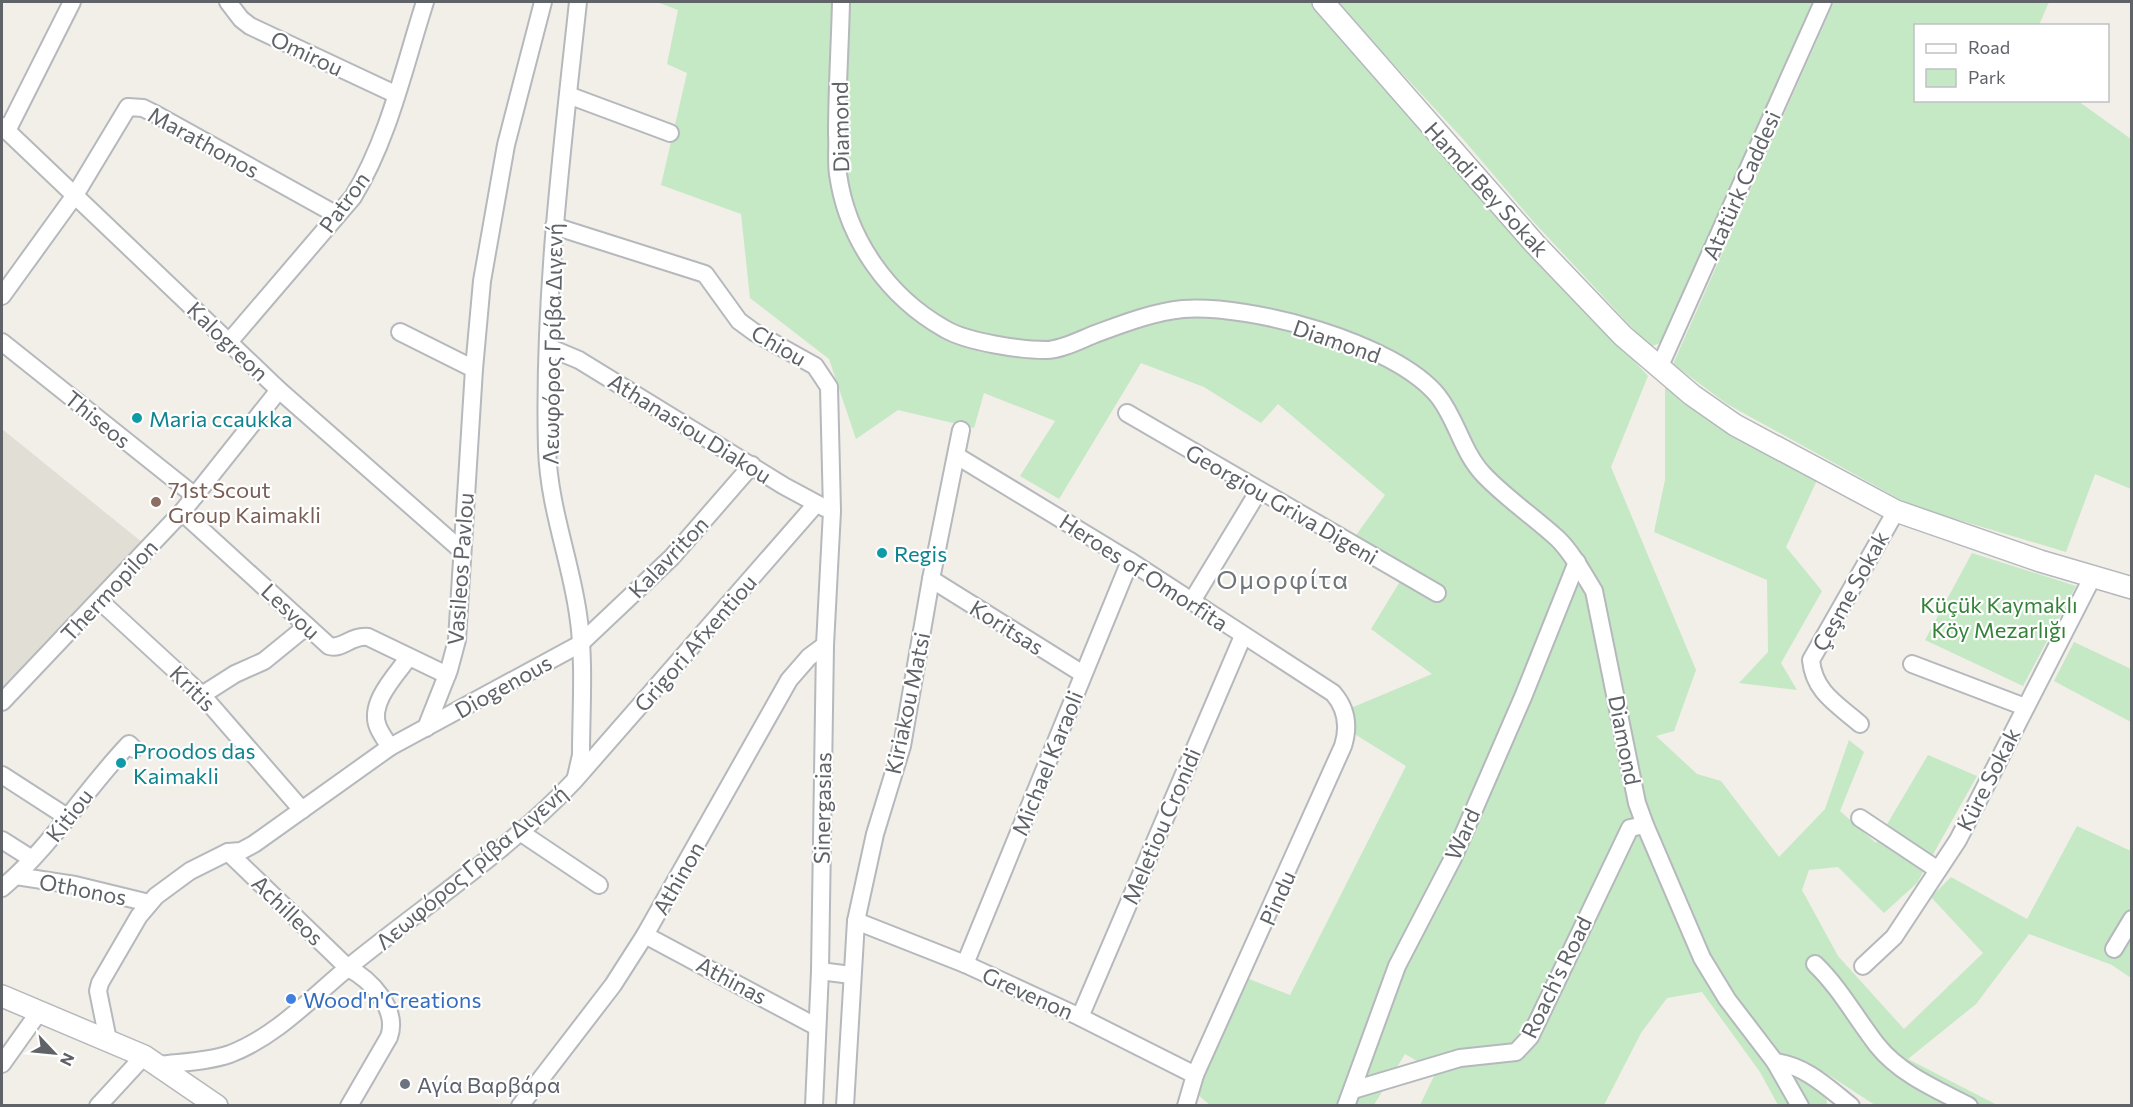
<svg xmlns="http://www.w3.org/2000/svg" width="2133" height="1107" font-family="Commissioner,sans-serif">
<rect width="100%" height="100%" fill="#f1efe8"/>
<polygon fill="#e1ded6" points="2,429 143,543 2,691"/>
<g fill="#c5e8c5">
<polygon points="657,2 1315,2 1492,207 1648,376 1611,467 1696,670 1674,731 1656,736 1697,774 1721,781 1779,857 1825,809 1849,740 1864,752 1840,811 1876,843 1928,755 1977,776 1917,883 1884,913 1838,867 1809,870 1802,890 1838,956 1904,1029 1983,953 1931,897 1951,877 2027,919 2077,826 2131,851 2131,978 2112,965 2029,934 1976,1004 1908,1059 1997,1105 1875,1105 1824,1072 1827,1105 1778,1105 1760,1072 1702,992 1667,998 1641,1033 1604,1105 1420,1105 1436,1072 1405,1054 1374,1105 1210,1105 1196,1093 1249,979 1290,995 1406,766 1353,733 1351,708 1432,674 1371,629 1407,570 1354,538 1385,495 1278,404 1261,423 1204,387 1141,363 1059,499 1020,476 1055,421 984,393 974,428 898,410 856,439 829,359 750,298 741,214 661,185 687,73 667,64 678,10"/>
<polygon points="1336,2 1816,2 1668,330 1660,343 1650,347 1531,219 1463,139"/>
<polygon points="1834,2 2049,2 2039,25 1916,26 1916,100 2078,101 2131,139 2131,489 2095,474 2066,552 1912,506 1727,404 1673,364"/>
<polygon points="1665,383 1818,478 1786,547 1822,591 1781,663 1797,690 1739,683 1768,652 1767,580 1654,532 1665,480"/>
<polygon points="1972,553 2076,586 2023,686 1925,640"/>
<polygon points="2074,642 2131,669 2131,722 2054,681"/>
</g>
<g fill="none" stroke-linecap="round" stroke-linejoin="round">
<defs>
<g id="minor">
<polyline points="228,2 241,19 250,26 395,94"/>
<path d="M841,2C840,45 837,90 837,134C838,147 836,161 838,174C847,239 888,297 945,329C967,342 1020,350 1046,350C1061,350 1080,340 1095,334C1122,324 1153,312 1183,309C1250,304 1394,342 1438,396C1457,420 1462,452 1484,475C1507,499 1534,517 1558,539C1573,554 1583,573 1594,591L1637,803L1645,825L1702,958L1727,999L1775,1062L1800,1106"/>
<polyline points="568,95 670,133"/>
<polyline points="2,126 279,390 461,550"/>
<polyline points="7,131 72,2"/>
<polyline points="554,226 705,274 739,321 754,332 815,366 829,387 832,511 825,645 820,971 814,1106"/>
<polyline points="2,296 75,195 128,107 143,108 157,115 337,215"/>
<polyline points="400,332 474,369"/>
<polyline points="2,342 195,496"/>
<path d="M229,342L353,197C389,138 404,67 425,2"/>
<polyline points="548,347 579,360 784,486 825,508"/>
<polyline points="1659,368 1823,2"/>
<polyline points="1127,413 1437,593"/>
<path d="M957,456L1130,561L1333,693C1347,709 1349,727 1343,746L1195,1075L1186,1106"/>
<path d="M182,512L329,646C342,650 351,635 368,637L447,675"/>
<polyline points="931,579 1083,674"/>
<polyline points="100,601 202,695 302,810"/>
<polyline points="1192,601 1258,492"/>
<polyline points="1912,664 2025,707"/>
<polyline points="202,695 235,674 264,661 307,626"/>
<polyline points="2,702 182,512 279,390"/>
<path d="M1860,724C1837,704 1814,692 1811,660L1896,511"/>
<polyline points="426,728 449,670 457,640 474,369 482,281 506,145 543,2"/>
<path d="M390,747C386,741 381,734 378,727C368,703 396,675 409,657"/>
<polyline points="2,775 67,817"/>
<path d="M576,777L581,755C581,709 585,660 578,614C570,558 549,508 547,449C543,299 562,150 578,2"/>
<polyline points="1860,818 1938,870"/>
<polyline points="520,832 599,885"/>
<polyline points="2,840 32,859"/>
<path d="M228,852L348,968C370,979 399,1009 389,1037L349,1106"/>
<polyline points="16,876 75,885 149,903"/>
<path d="M2,888C51,847 84,791 129,744L134,749"/>
<polyline points="856,921 965,964 1080,1017 1195,1075"/>
<polyline points="645,935 817,1027"/>
<polyline points="2114,949 2132,919"/>
<polyline points="965,964 1130,561"/>
<path d="M1815,964C1840,988 1856,1018 1877,1045C1900,1074 1936,1089 1969,1106"/>
<polyline points="1863,966 1894,937 1958,840 2092,578"/>
<polyline points="820,971 851,975"/>
<polyline points="1080,1017 1243,636"/>
<polyline points="108,1040 98,991 100,983 139,916 156,896 190,871 228,852 241,851 254,844 390,747 580,644 672,557 752,465"/>
<path d="M1775,1062C1806,1066 1827,1087 1851,1106"/>
<polyline points="2,1064 39,1012"/>
<path d="M158,1065C181,1062 207,1062 230,1054C277,1036 312,997 350,966C425,905 508,851 574,781L816,504"/>
<polyline points="1353,1090 1460,1058 1516,1052 1530,1037 1630,828 1645,825"/>
<polyline points="98,1106 144,1056"/>
<polyline points="520,1106 613,985 645,935 789,680 809,657 825,645"/>
<polyline points="845,1106 856,921 875,834 902,746 931,579 961,430"/>
<polyline points="1346,1106 1397,966 1453,858 1523,697 1577,562"/>
</g>
<g id="tertiary">
<polyline points="1323,2 1535,244 1623,336 1692,395 1735,425 1896,511 2040,561 2132,588"/>
<polyline points="2,996 144,1056 217,1106"/>
</g>
</defs>
<use href="#minor" stroke="#b5b8bc" stroke-width="20"/>
<use href="#tertiary" stroke="#b5b8bc" stroke-width="24"/>
<use href="#minor" stroke="#fff" stroke-width="16"/>
<use href="#tertiary" stroke="#fff" stroke-width="21"/>
</g>
<g fill="#0f9aa8" stroke="#fff" stroke-width="2">
<circle cx="137" cy="418" r="6"/>
<circle cx="882" cy="553" r="6"/>
<circle cx="121" cy="763" r="6"/>
</g>
<circle fill="#8d6e63" stroke="#fff" stroke-width="2" cx="156" cy="502" r="6"/>
<circle fill="#3f7fe0" stroke="#fff" stroke-width="2" cx="291" cy="999" r="6"/>
<circle fill="#6b7280" stroke="#fff" stroke-width="2" cx="405" cy="1084" r="6"/>
<g text-anchor="middle" dominant-baseline="central" stroke-width="4.5" stroke-linejoin="round" paint-order="stroke">
<g font-size="22" fill="#5f6368" stroke="#fff">
<text transform="translate(307 53) rotate(25)">Omirou</text>
<text transform="translate(840 127) rotate(-91)">Diamond</text>
<text transform="translate(204 142) rotate(29)">Marathonos</text>
<text transform="translate(1741 185) rotate(-66)">Atatürk Caddesi</text>
<text transform="translate(1487 189) rotate(48)">Hamdi Bey Sokak</text>
<text transform="translate(344 202) rotate(-54)">Patron</text>
<text transform="translate(228 341) rotate(44)">Kalogreon</text>
<text transform="translate(1337 341) rotate(19)">Diamond</text>
<text transform="translate(552 344) rotate(-89)">Λεωφόρος Γρίβα Διγενή</text>
<text transform="translate(779 345) rotate(30)">Chiou</text>
<text transform="translate(98 419) rotate(39)">Thiseos</text>
<text transform="translate(690 428) rotate(32)">Athanasiou Diakou</text>
<text transform="translate(1282 504) rotate(30)">Georgiou Griva Digeni</text>
<text transform="translate(668 557) rotate(-46)">Kalavriton</text>
<text transform="translate(460 569) rotate(-86)">Vasileos Pavlou</text>
<text transform="translate(1144 572) rotate(33)">Heroes of Omorfita</text>
<text transform="translate(109 590) rotate(-47)">Thermopilon</text>
<text transform="translate(1850 591) rotate(-61)">Çeşme Sokak</text>
<text transform="translate(291 611) rotate(43)">Lesvou</text>
<text transform="translate(1007 627) rotate(32)">Koritsas</text>
<text transform="translate(695 643) rotate(-49)">Grigori Afxentiou</text>
<text transform="translate(503 686) rotate(-29)">Diogenous</text>
<text transform="translate(193 688) rotate(45)">Kritis</text>
<text transform="translate(907 703) rotate(-78)">Kiriakou Matsi</text>
<text transform="translate(1625 740) rotate(79)">Diamond</text>
<text transform="translate(1047 763) rotate(-68)">Michael Karaoli</text>
<text transform="translate(1988 779) rotate(-63)">Küre Sokak</text>
<text transform="translate(822 808) rotate(-89)">Sinergasias</text>
<text transform="translate(69 815) rotate(-52)">Kitiou</text>
<text transform="translate(1161 826) rotate(-67)">Meletiou Cronidi</text>
<text transform="translate(1462 834) rotate(-66)">Ward</text>
<text transform="translate(471 867) rotate(-40)">Λεωφόρος Γρίβα Διγενή</text>
<text transform="translate(678 878) rotate(-60)">Athinon</text>
<text transform="translate(83 889) rotate(11)">Othonos</text>
<text transform="translate(1277 898) rotate(-66)">Pindu</text>
<text transform="translate(288 910) rotate(44)">Achilleos</text>
<text transform="translate(1556 977) rotate(-64)">Roach's Road</text>
<text transform="translate(732 980) rotate(28)">Athinas</text>
<text transform="translate(1028 993) rotate(24)">Grevenon</text>
</g>
<g font-size="22" fill="#0d838f" stroke="#fff" text-anchor="start">
<text x="149" y="418">Maria ccaukka</text>
<text x="894" y="553">Regis</text>
<text x="133" y="750">Proodos das<tspan x="133" dy="25">Kaimakli</tspan></text>
</g>
<g font-size="22" fill="#785e54" stroke="#fff" text-anchor="start">
<text x="168" y="489">71st Scout<tspan x="168" dy="25">Group Kaimakli</tspan></text>
</g>
<g font-size="22" fill="#348238" stroke="#fff">
<text x="1999" y="604">Küçük Kaymaklı<tspan x="1999" dy="25">Köy Mezarlığı</tspan></text>
</g>
<g font-size="22" fill="#366cbe" stroke="#fff" text-anchor="start">
<text x="303" y="999">Wood'n'Creations</text>
</g>
<g font-size="22" fill="#5b616d" stroke="#fff" text-anchor="start">
<text x="417" y="1084">Αγία Βαρβάρα</text>
</g>
<g font-size="26" letter-spacing="1.5" fill="#70757a" stroke="#fff">
<text x="1283" y="578">Ομορφίτα</text>
</g>
</g>
<rect width="2133" height="1107" fill="none" stroke="#5f6368" stroke-width="6"/>
<rect x="1914" y="24" width="195" height="78" fill="#ffffff" stroke="#bfc1c3" stroke-width="1.5"/>
<rect x="1926" y="44" width="30" height="9" fill="#ffffff" stroke="#bfc1c3" stroke-width="1.5"/>
<text x="1968" y="54" font-size="18" fill="#5f6368">Road</text>
<rect x="1926" y="69" width="30" height="18" fill="#c5e8c5" stroke="#bfc1c3" stroke-width="1.5"/>
<text x="1968" y="84" font-size="18" fill="#5f6368">Park</text>
<g transform="translate(54 1053) rotate(116)" stroke="#ffffff" stroke-width="4.5" paint-order="stroke">
<path d="M0-4.5L10 22L0 15L-10 22Z" fill="#5f6368"/>
<text y="-9" font-size="16" font-weight="bold" text-anchor="middle" fill="#5f6368">N</text>
</g>
</svg>
